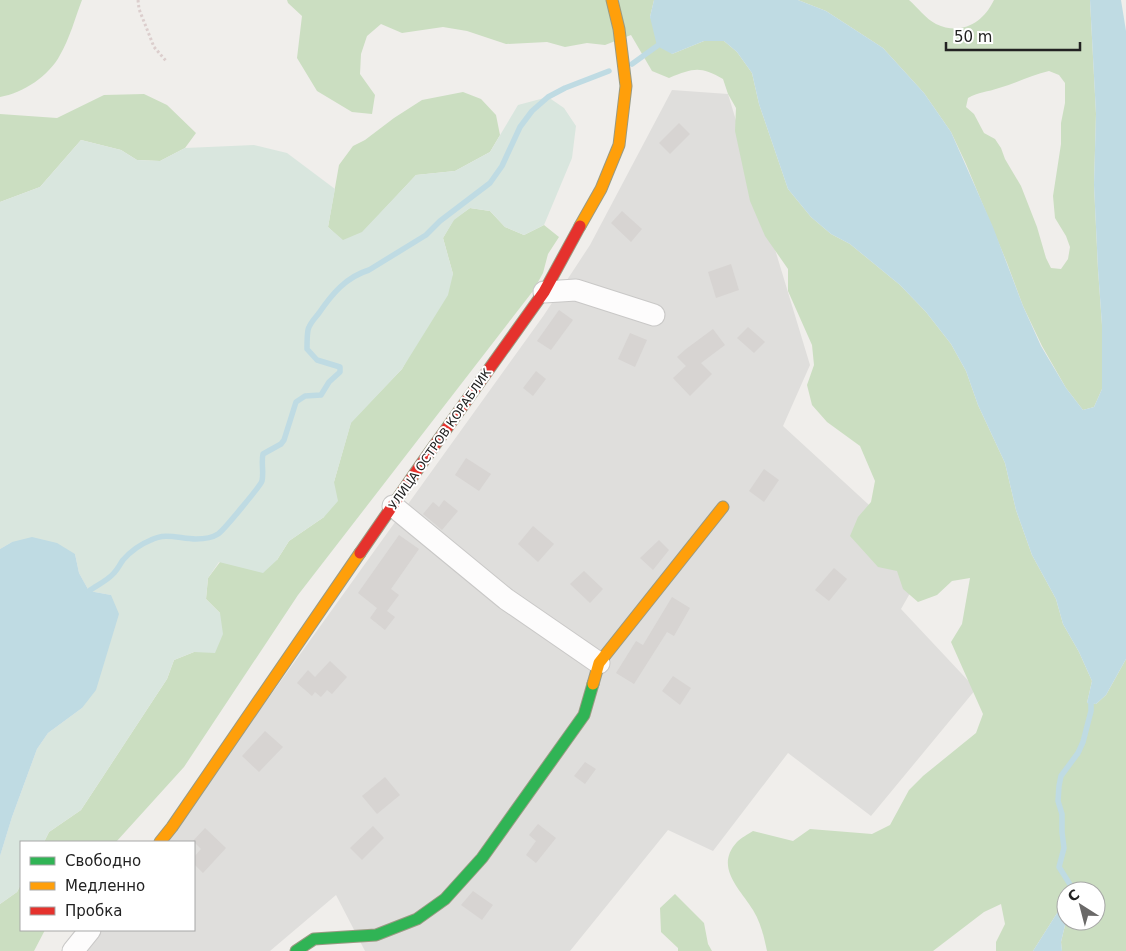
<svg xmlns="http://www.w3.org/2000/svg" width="1126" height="951" font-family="'DejaVu Sans',sans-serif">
<rect width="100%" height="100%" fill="#f0eeeb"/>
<polygon fill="#dfdedc" points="672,90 728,94 810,365 783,426 929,560 901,609 976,689 871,816 788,753 713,851 668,830 570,951 365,951 336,895 270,951 85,951 101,930 194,930 194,842 165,842 544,315 590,245"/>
<g fill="#cbdec1" fill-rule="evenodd">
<path d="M0,0H82C75,18 70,38 60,55C49,76 23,93 0,97Z"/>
<path d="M287,0H654L650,17L672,54L704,41H724L737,52L752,73L759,104L788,189L811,217L831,234L850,244L900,285L926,312L951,344L966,371L978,405L1005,463L1016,510L1032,555L1056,599L1063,624L1079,652L1092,681L1087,703L1096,704L1106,695L1126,659V951H1062L1061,942L1066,921H1096V891H1066V899L1033,951H996V942L1005,924L1001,904L984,912L933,951H767C764,937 761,923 753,910C740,889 714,867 737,842C741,838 748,834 753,831L793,841L810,829L872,834L890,825L909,790L923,776L976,733L983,714L951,642L962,624L970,578L952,581L937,595L918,602L903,589L897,571L878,567L850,536L858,517L871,502L875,481L860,446L827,422L812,405L807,385L814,365L812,345L788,291V269L765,236L750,201L735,131L736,108L728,94L723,79C700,66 694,68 669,78L652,71L631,35L605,45L587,43L565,47L547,42L506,44L467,31L443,27L402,33L381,24L367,36L361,54L360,74L375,95L372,114L352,112L317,91L297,58L302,16L288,3Z"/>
<path d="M798,0H909C917,7 926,19 936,24C961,36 983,23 994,0H1090L1096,114L1094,185L1098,269L1102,325V389L1094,407L1083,410L1066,388L1042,346L1023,306L1007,263L966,164L951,132L924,93L883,48L826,11ZM1049,71L1059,75L1065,83V103L1061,123V144L1053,196L1055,218L1066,236L1070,247L1068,259L1061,269L1051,268L1046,258L1037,227L1021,186L1005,159L1001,148L995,139L984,133L974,114L966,107L968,98C978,92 988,92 999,88C1016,83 1032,75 1049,71Z"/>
<polygon points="463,92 481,99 496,115 500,135 490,152 455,171 416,175 362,233 343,241 328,227 339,165 353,146 365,140 394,118 422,100"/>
<polygon points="144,94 167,105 196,133 185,148 160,161 137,160 121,150 81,140 40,187 0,202 0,114 57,118 104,95"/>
<polygon points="470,208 490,211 505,227 524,235 544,225 559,237 548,254 543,273 533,291 298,595 184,767 116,842 44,842 49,832 81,810 167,679 174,660 194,652 220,613 206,599 208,578 220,562 277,560 289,541 324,517 351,422 402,369 453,274 443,238 454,219"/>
<polygon points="21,884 21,930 45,930 34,951 0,951 0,904 17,892"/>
<polygon points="675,894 704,923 708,944 712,951 678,951 678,948 661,932 660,908"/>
</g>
<polygon fill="#d9e6de" points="548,97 564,108 576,126 572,158 544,225 524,235 505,227 490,211 470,208 454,220 443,238 453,274 448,295 402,369 351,423 334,482 338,501 324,517 289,541 277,560 263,573 219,562 208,578 206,599 220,613 223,634 215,653 194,652 174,660 167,679 81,810 49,832 44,842 21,842 21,884 17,892 0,904 0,856 12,817 37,749 48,733 82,708 111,595 89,591 79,573 75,554 12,542 0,549 0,202 40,187 81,140 121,150 137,160 160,161 185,148 254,145 287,153 335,189 328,227 343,240 362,232 416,175 455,171 490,152 518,105"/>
<g fill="#bfdbe3">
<polygon points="654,0 798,0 826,11 883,48 924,93 951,132 993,227 1023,306 1041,346 1066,388 1083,410 1094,407 1102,389 1102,325 1098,269 1094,185 1096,114 1090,0 1121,0 1126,31 1126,659 1106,695 1096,704 1087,703 1092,681 1079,652 1063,624 1056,599 1032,555 1016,510 1005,463 978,405 966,371 951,344 926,312 900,285 850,244 831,234 811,217 788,189 759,104 752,73 737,52 724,41 704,41 672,54 657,46 650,17"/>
<polygon points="32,537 57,543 75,554 79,573 89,591 111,595 119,614 96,690 82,708 48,733 37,749 12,817 0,856 0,549 12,542"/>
<polygon points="1066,899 1066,921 1061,942 1062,951 1033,951"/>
</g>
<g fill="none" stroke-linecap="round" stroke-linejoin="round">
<g stroke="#bfdbe3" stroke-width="5.5">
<polyline points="632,64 657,46"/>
<path d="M89,591C97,585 107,581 114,573C118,569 120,564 123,560C130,552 141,544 151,540C166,532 180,539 196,539C204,539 212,538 218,534C223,531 261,485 262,481C264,472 261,463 263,454L281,444L284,440L296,402L305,396L321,395L329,382L340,372V367L317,360L307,349C307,343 307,336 308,330C309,324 315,318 319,313C332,294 346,277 369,270L426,235L440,221L490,183L502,166L520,127L532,111L548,97L565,88L609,71"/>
<polyline points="1071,891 1071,886 1059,867 1064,848 1062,832 1062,814 1058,801 1059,786 1061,776 1078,753 1083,742 1091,711 1091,703"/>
</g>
</g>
<g fill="#d7d4d2">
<polygon points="679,123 690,134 670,154 659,143"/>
<polygon points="622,211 642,229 631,242 611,223"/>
<polygon points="731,264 739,290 716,298 708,272"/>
<polygon points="559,310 573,320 551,350 537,341"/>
<polygon points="748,327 765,342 754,353 737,338"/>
<polygon points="713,329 725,345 701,363 712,374 690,396 673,378 686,366 677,357 686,349"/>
<polygon points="630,333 647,340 635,367 618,359"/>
<polygon points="536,371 546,379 533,396 523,388"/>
<polygon points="466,458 491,474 479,491 455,475"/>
<polygon points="764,469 779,480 764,502 749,491"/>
<polygon points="444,500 458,511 442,530 423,514 433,502 439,507"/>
<polygon points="533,526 554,544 538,562 518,544"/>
<polygon points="399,535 419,549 391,589 399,595 387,611 395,617 385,630 370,618 377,608 358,593"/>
<polygon points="659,540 669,550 653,570 640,558"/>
<polygon points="834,568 847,579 829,601 815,590"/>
<polygon points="584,571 603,589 590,603 570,584"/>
<polygon points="672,597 690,608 674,636 667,632 634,684 616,673 636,641 643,645"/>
<polygon points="330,661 347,677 332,694 327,690 321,697 315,692 312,696 297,683 308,670 315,677"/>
<polygon points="673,676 691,688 680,705 662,691"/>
<polygon points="265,731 283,747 259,772 242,756"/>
<polygon points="585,762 596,769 585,784 574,776"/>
<polygon points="385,777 400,795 377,814 362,796"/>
<polygon points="538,824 556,838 536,863 526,855 536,841 529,835"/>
<polygon points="373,826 384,838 362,860 350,848"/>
<polygon points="205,828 226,848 203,873 194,864 194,857 201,849 193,841"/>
<polygon points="473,891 493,905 482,920 461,905"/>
</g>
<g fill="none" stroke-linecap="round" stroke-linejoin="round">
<defs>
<g id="street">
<polyline points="544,292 576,290 654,315"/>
<polyline points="393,506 506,599 599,663"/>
<polyline points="73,951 90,930"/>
</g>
<polyline id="fast" points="296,951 314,939 376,935 417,919 445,899 482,858 584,715 593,684"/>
<g id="slow">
<polyline points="580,226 601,189 619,145 626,86 619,29 612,0"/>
<polyline points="593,684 599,663 723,507"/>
<polyline points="160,842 172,827 360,553"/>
</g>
<polyline id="jam" points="360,553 422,463 544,292 580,226"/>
</defs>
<use href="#street" stroke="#c9c8c7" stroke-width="23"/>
<use href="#fast" stroke="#999a82" stroke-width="13"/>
<use href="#slow" stroke="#999a82" stroke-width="13"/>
<use href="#jam" stroke="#999a82" stroke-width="13"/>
<polyline stroke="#dccecd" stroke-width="3" stroke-dasharray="2.5 2.5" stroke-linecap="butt" points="138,0 139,9 154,47 167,62"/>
<use href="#street" stroke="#fdfcfc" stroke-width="21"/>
<use href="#fast" stroke="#30b455" stroke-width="11"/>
<use href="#slow" stroke="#ff9f0a" stroke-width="11"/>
<use href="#jam" stroke="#e5322d" stroke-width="11"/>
</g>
<g text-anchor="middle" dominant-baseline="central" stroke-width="4" stroke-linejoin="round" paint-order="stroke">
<g font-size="12" fill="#222" stroke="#fff">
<text transform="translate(440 439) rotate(-55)">УЛИЦА ОСТРОВ КОРАБЛИК</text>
</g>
</g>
<rect x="20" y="841" width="175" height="90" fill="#ffffff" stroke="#a7a7a7"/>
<rect x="30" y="857" width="25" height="8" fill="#30b455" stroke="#a7a7a7"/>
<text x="65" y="866" font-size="15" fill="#222222">Свободно</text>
<rect x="30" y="882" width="25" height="8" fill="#ff9f0a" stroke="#a7a7a7"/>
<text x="65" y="891" font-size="15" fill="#222222">Медленно</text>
<rect x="30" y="907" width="25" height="8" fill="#e5322d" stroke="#a7a7a7"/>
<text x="65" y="916" font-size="15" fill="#222222">Пробка</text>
<g transform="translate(1081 906) rotate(324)"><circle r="24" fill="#ffffff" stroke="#a7a7a7"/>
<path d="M0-4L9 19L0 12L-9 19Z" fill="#6a6968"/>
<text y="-8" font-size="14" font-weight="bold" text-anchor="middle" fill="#222222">С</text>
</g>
<path d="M946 42v8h134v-8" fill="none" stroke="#222222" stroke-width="2.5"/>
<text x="954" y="42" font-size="15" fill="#222222" stroke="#ffffff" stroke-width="4" paint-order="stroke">50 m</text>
</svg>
